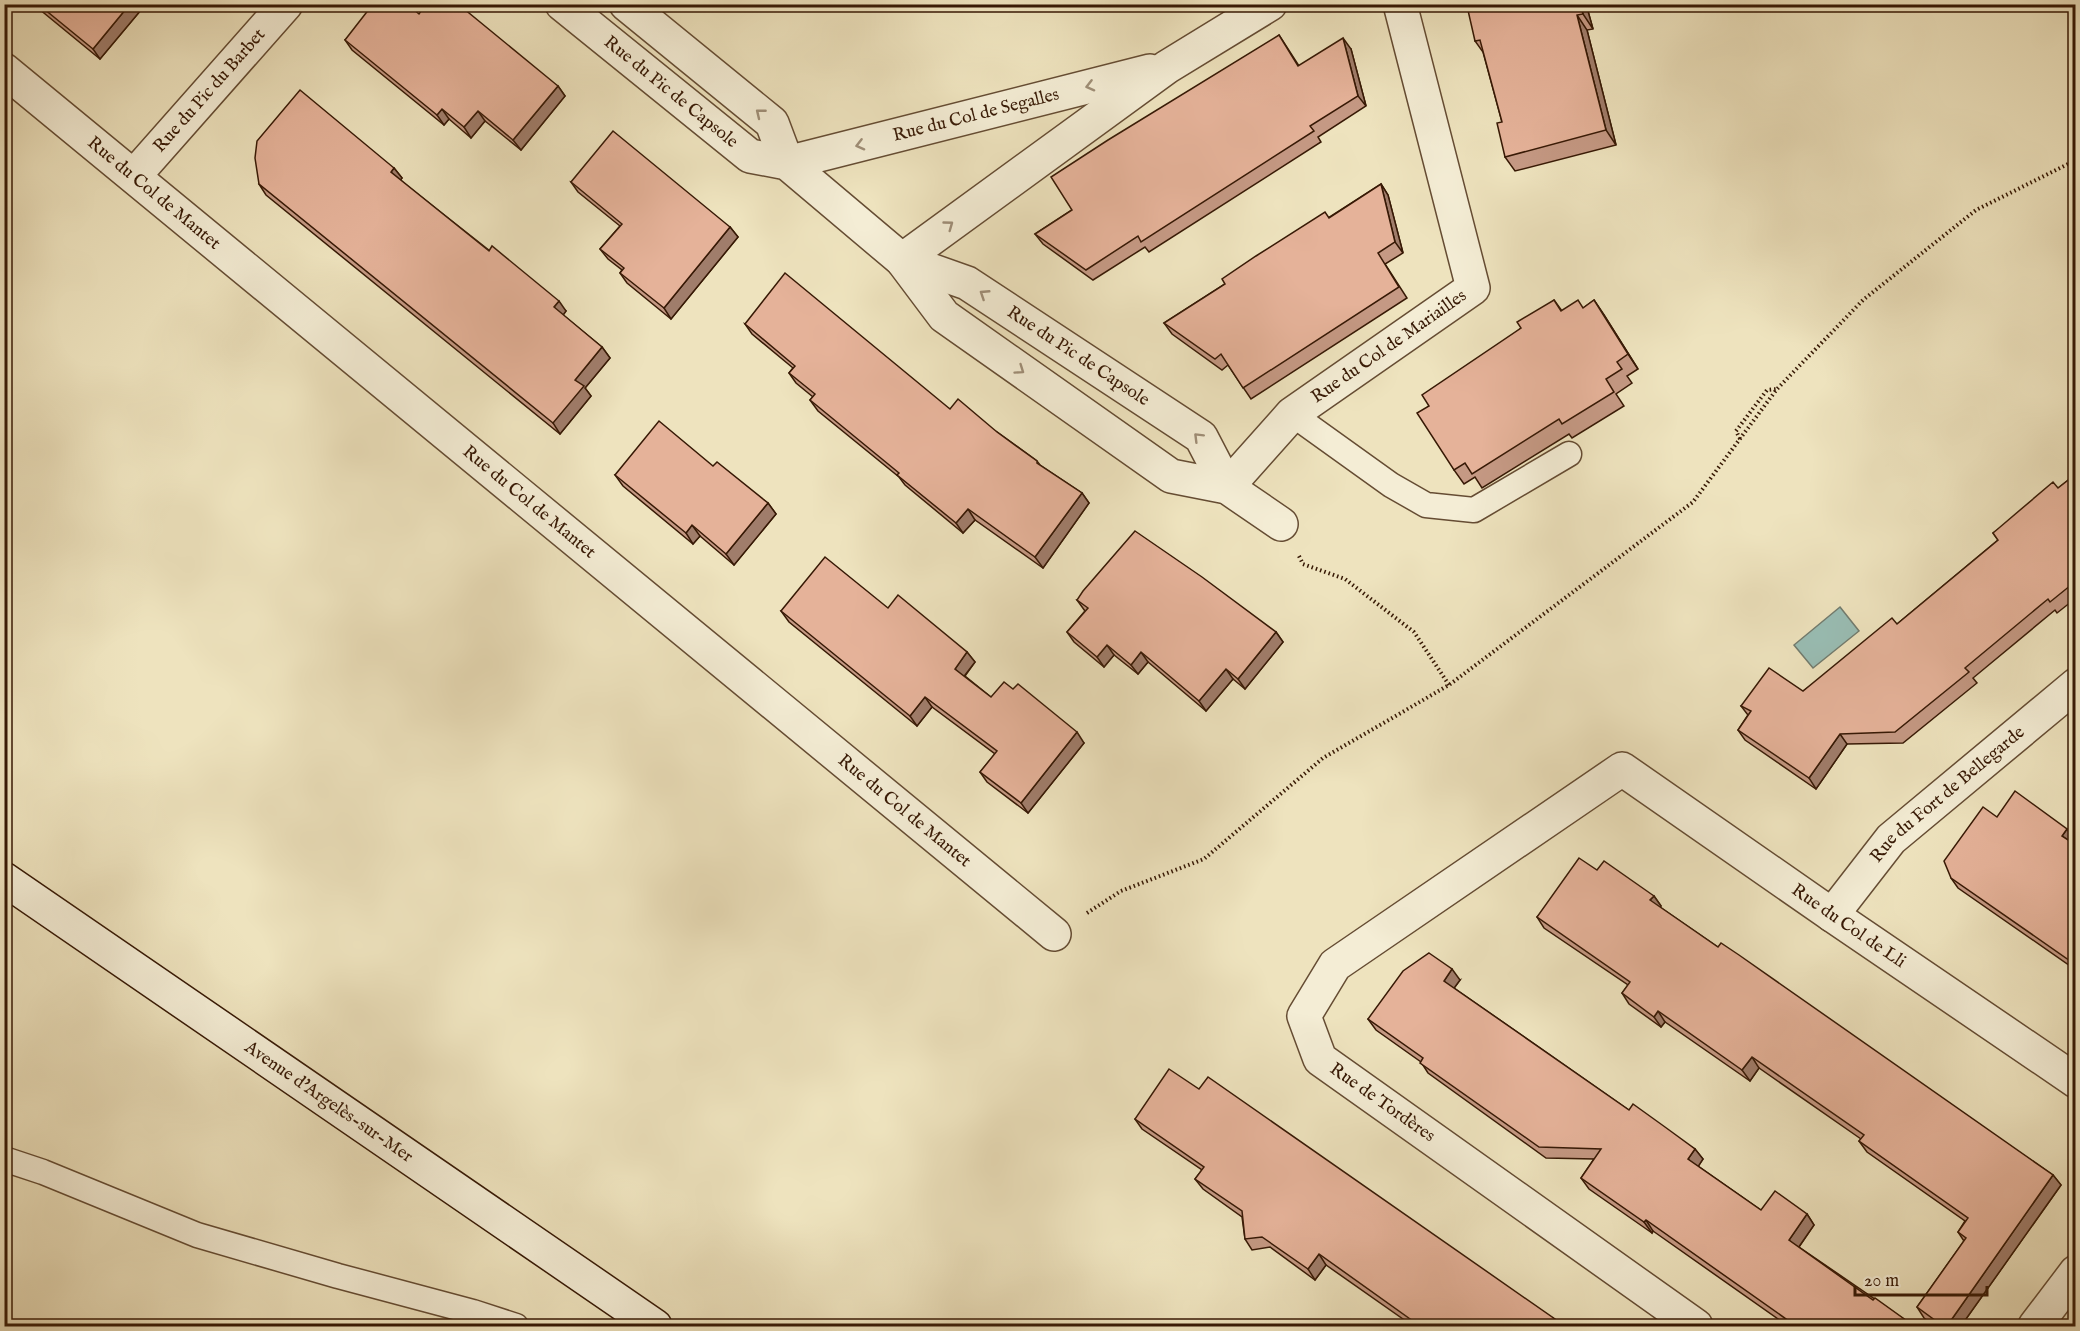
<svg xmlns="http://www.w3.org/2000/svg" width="2080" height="1331" font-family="'IM FELL English',serif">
<rect width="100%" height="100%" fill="#eee3be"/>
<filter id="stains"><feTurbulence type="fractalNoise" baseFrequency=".00333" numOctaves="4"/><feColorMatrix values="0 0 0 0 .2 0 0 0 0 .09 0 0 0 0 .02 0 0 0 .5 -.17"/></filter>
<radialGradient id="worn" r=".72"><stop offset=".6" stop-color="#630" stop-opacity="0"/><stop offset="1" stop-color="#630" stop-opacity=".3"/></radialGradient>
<polygon fill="#99beb5" stroke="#727c6f" stroke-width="1.5" points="1840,607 1859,631 1813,668 1794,645"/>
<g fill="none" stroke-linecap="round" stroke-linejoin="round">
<defs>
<g id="service">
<polyline points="1292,414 1391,485 1426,505 1474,510 1569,454"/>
<polyline points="4,1159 43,1172 197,1235 338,1276 473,1312 516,1326"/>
</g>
<g id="minor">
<path id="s1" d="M562,4L750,156L787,163L902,260L944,316L1171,476L1227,487L1281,524"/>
<polyline points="626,4 772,123 787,163"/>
<path id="s2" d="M4,70L1054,934"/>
<path id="s3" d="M787,163L1150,71"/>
<path id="s4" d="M134,176L286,4"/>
<polyline points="902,260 1167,67 1270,4"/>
<path id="s5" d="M902,260L967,283L1201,437L1227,487"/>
<path id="s6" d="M1227,487L1292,414L1473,288L1400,4"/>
<path id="s7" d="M1832,915L1891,839L2076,685"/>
<path id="s8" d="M1696,1326L1320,1059L1304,1016L1335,965L1622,769L1832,915L2076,1081"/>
<polyline points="2035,1326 2076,1272"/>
</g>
<g id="secondary">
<path id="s9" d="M4,879L655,1326"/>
</g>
</defs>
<use href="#service" stroke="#654c33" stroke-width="27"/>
<use href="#minor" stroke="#654c33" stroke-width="36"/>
<use href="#secondary" stroke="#371905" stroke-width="36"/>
<g stroke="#371905" stroke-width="4" stroke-dasharray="1.5 3" stroke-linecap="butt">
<polyline points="1740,439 1736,431 1767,390 1777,389"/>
<polyline points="1299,556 1303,564 1345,579 1414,632 1449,685"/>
<polyline points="1087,913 1121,891 1204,859 1323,758 1449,685 1693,502 1777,389 1863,300 1976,210 2076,160"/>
</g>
<use href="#service" stroke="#f4edd5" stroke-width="24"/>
<use href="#minor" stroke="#f4edd5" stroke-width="33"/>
<use href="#secondary" stroke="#f4edd5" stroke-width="33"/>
</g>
<g fill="#c59984" stroke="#371905" stroke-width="1.5">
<polygon points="33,4 146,4 100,59"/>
<polygon points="1586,4 1593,29 1587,30 1616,145 1515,171 1505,157 1502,122 1483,52 1475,41"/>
<polygon points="419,14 558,86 565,96 521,150 485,121 471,138 449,119 444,125 352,50 345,40"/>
<polygon points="1279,35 1299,66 1351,49 1366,106 1318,137 1321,142 1149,252 1145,247 1093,280 1043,244 1035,234 1072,210"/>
<polygon points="394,168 402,178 400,180 566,311 563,315 602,347 610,358 585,388 591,396 560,434 266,195 259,184"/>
<polygon points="571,182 730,227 738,237 671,319 627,283 620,273 622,270 608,259 600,249 620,226 578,192"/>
<polygon points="1381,184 1388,195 1403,253 1385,264 1407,298 1251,399 1228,365 1222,370 1172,334 1164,323"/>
<polygon points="1554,300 1562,311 1583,308 1594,300 1604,315 1638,369 1627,376 1632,383 1616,394 1624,406 1572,438 1569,434 1482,488 1475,477 1464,484 1454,470 1429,406"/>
<polygon points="745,324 950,409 997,432 1037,461 1040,465 1082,493 1089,503 1043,568 975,520 963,533 905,485 899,477 818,411 810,400 813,397 796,383 789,373 793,368 752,334"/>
<polygon points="713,466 768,503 776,514 734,565 700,536 693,544 623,486 615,475"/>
<polygon points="2076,474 2076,598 2057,613 2055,610 1973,678 1977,683 1903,743 1847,744 1816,789 1745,740 1738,730 1748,715 1741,706 1803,691 1897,624 1998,540 1993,533 2058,488"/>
<polygon points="1077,600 1276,632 1283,642 1245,689 1233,679 1206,711 1148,662 1138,674 1114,655 1104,667 1074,642 1067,632 1085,611"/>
<polygon points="888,608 967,652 975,662 965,676 991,697 1084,743 1028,813 987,782 980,772 995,754 932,707 917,726 789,622 781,611"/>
<polygon points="1997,817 2074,839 2072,843 2076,845 2076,970 1958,888 1951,878"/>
<polygon points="1597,870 1654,896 1661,906 1660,907 1718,947 2053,1175 2061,1185 1961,1326 1936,1326 1924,1318 1917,1307 1964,1241 1958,1232 1965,1221 1867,1152 1859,1141 1861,1139 1759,1068 1750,1081 1665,1022 1661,1027 1629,1004 1622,993 1628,985 1544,928 1537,917"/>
<polygon points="1460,980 1454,988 1629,1110 1695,1149 1703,1159 1698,1166 1761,1210 1807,1214 1814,1225 1799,1247 1914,1326 1788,1326 1653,1231 1652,1233 1589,1189 1581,1178 1594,1159 1546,1158 1428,1073 1421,1062 1376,1030 1368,1019"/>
<polygon points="1199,1089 1565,1326 1413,1326 1326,1265 1315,1280 1270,1247 1252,1250 1245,1239 1242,1217 1203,1189 1195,1179 1202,1170 1142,1129 1135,1119"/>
</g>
<g fill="#a07d6b" stroke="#371905" stroke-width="1.5">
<polygon points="130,4 146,4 100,59 93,49"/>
<polygon points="1580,4 1586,4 1593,29 1583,14"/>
<polygon points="1577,15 1587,30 1616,145 1606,130"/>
<polygon points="1343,38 1351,49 1366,106 1358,96"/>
<polygon points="558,86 565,96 521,150 513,140"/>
<polygon points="442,109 449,119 444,125 437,115"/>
<polygon points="478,111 485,121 471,138 464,127"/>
<polygon points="394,168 402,178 398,183 391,172"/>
<polygon points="1381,184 1388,195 1403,253 1395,242"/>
<polygon points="730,227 738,237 671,319 664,308"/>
<polygon points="1594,300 1604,315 1638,369 1628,354"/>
<polygon points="559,301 566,311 561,318 554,307"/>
<polygon points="602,347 610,358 585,388 591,396 560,434 553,423 575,380"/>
<polygon points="1082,493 1089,503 1043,568 1035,557"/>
<polygon points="768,503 776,514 734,565 726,554"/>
<polygon points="968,509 975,520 963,533 956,523"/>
<polygon points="692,525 700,536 693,544 686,533"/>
<polygon points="1276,632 1283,642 1245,689 1238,679"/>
<polygon points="1107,645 1114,655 1104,667 1097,657"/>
<polygon points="967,652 975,662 962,679 955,669"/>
<polygon points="1141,652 1148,662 1138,674 1131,665"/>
<polygon points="1226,669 1233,679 1206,711 1199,701"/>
<polygon points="925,697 932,707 917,726 910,716"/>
<polygon points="1077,732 1084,743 1028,813 1021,803"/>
<polygon points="1840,734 1847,744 1816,789 1809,778"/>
<polygon points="2067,829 2074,839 2069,846 2062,836"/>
<polygon points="1654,896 1661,906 1658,910 1650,900"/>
<polygon points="1452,969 1460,980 1452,991 1444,981"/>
<polygon points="1658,1011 1665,1022 1661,1027 1654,1017"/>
<polygon points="1752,1057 1759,1068 1750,1081 1742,1070"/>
<polygon points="1695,1149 1703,1159 1696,1170 1688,1159"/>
<polygon points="2053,1175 2061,1185 1961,1326 1947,1326"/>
<polygon points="1807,1214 1814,1225 1796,1251 1789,1240"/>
<polygon points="1646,1220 1653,1231 1652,1233 1644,1222"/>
<polygon points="1319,1254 1326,1265 1315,1280 1308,1269"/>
</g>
<g fill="#e5b299" stroke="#371905" stroke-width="1.5">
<polygon points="38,4 130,4 93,49"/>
<polygon points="373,4 407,4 419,14 426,4 458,4 558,86 513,140 478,111 464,127 442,109 437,115 345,40"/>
<polygon points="1474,4 1580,4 1583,14 1577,15 1606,130 1505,157 1497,123 1502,122 1480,40 1475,41 1467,6"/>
<polygon points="1279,35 1298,66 1343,38 1358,96 1310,126 1314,131 1141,242 1138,236 1086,270 1035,234 1072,210 1051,177 1108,140"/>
<polygon points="300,90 394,168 391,172 489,251 492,246 559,301 554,307 602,347 575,380 584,386 553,423 259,184 255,158 257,141"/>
<polygon points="613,131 730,227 664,308 620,273 624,268 600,249 622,224 571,182"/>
<polygon points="1381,184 1395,242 1378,253 1399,287 1243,388 1221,354 1215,359 1164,323 1225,284 1222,279 1256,256 1325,212 1329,218"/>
<polygon points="785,273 950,409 958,399 997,432 1037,461 1037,463 1082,493 1035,557 968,509 956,523 897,475 899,473 810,400 815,394 789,373 795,366 745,324"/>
<polygon points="1554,300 1561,311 1578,300 1583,308 1594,300 1628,354 1617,362 1622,369 1606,379 1614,392 1562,424 1559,419 1472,474 1465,463 1454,470 1417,413 1429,406 1422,395 1521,328 1517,322"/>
<polygon points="659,421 713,466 717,462 768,503 726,554 692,525 686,533 615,475"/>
<polygon points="2076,474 2076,581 2050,602 2048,599 1965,668 1969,672 1895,732 1840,734 1809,778 1738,730 1751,711 1741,706 1769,668 1803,691 1892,618 1897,624 1998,540 1993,533 2053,482 2058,488"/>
<polygon points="1135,531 1202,577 1276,632 1238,679 1226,669 1199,701 1141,652 1131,665 1107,645 1097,657 1067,632 1088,608 1077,600 1083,591"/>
<polygon points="825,557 888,608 898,595 967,652 955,669 991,697 1004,682 1013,689 1018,684 1077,732 1021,803 980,772 997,751 925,697 910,716 781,611"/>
<polygon points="2015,791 2067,829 2062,836 2076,845 2076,965 1951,878 1944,861 1983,807 1997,817"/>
<polygon points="1579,858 1597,870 1604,861 1654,896 1650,900 1718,947 1721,943 1739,955 2053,1175 1947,1326 1943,1326 1917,1307 1966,1238 1958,1232 1968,1218 1859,1141 1864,1135 1752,1057 1742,1070 1658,1011 1654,1017 1622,993 1630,982 1537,917"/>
<polygon points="1429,953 1452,969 1444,981 1629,1110 1633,1104 1665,1127 1695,1149 1688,1159 1761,1210 1775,1191 1807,1214 1789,1240 1873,1300 1875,1298 1914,1326 1796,1326 1646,1220 1644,1222 1581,1178 1601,1149 1539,1147 1420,1063 1423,1058 1368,1019 1403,971"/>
<polygon points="1169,1069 1199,1089 1208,1077 1565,1326 1420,1326 1319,1254 1308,1269 1262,1237 1245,1239 1242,1211 1195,1179 1204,1167 1135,1119"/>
</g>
<defs><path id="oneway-chevron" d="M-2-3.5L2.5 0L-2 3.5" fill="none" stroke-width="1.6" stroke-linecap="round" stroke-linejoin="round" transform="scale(1.5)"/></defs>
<g stroke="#9f8e77">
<use href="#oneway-chevron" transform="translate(1090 86) rotate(166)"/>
<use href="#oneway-chevron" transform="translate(760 113) rotate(-141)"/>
<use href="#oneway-chevron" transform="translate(860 145) rotate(166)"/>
<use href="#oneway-chevron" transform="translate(949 225) rotate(-36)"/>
<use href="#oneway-chevron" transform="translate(984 294) rotate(-147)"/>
<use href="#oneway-chevron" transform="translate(1020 370) rotate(35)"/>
<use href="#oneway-chevron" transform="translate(1198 437) rotate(-135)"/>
</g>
<g text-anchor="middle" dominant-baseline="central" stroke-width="4.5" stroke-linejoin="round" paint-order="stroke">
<g font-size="18" fill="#371905" stroke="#f4edd5">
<text stroke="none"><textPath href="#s4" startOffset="114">Rue du Pic du Barbet</textPath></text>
<text stroke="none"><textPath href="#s1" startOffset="140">Rue du Pic de Capsole</textPath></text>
<text stroke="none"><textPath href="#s3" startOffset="195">Rue du Col de Segalles</textPath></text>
<text stroke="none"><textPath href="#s2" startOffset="194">Rue du Col de Mantet</textPath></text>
<text stroke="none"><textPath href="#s6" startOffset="216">Rue du Col de Mariailles</textPath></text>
<text stroke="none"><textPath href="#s5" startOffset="202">Rue du Pic de Capsole</textPath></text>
<text stroke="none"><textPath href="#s2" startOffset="680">Rue du Col de Mantet</textPath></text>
<text stroke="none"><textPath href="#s7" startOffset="168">Rue du Fort de Bellegarde</textPath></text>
<text stroke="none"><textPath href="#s2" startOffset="1166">Rue du Col de Mantet</textPath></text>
<text stroke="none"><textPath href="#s8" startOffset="1190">Rue du Col de Lli</textPath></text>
<text stroke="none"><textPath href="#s9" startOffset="394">Avenue d'Argelès-sur-Mer</textPath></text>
<text transform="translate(1382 1103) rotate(35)">Rue de Tordères</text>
</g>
</g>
<rect width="2080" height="1331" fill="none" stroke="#eee3be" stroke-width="24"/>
<rect x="6" y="6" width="2068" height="1319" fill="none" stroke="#371905" stroke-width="3"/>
<rect x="12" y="12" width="2056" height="1307" fill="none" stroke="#371905" stroke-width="1.5"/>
<path d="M1855 1286v9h132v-9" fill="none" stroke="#371905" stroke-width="3"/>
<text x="1864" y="1286" font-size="18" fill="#371905" stroke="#f4edd5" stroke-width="4.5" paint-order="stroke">20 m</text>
<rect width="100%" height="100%" filter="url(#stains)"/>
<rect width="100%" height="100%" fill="url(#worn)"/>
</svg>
